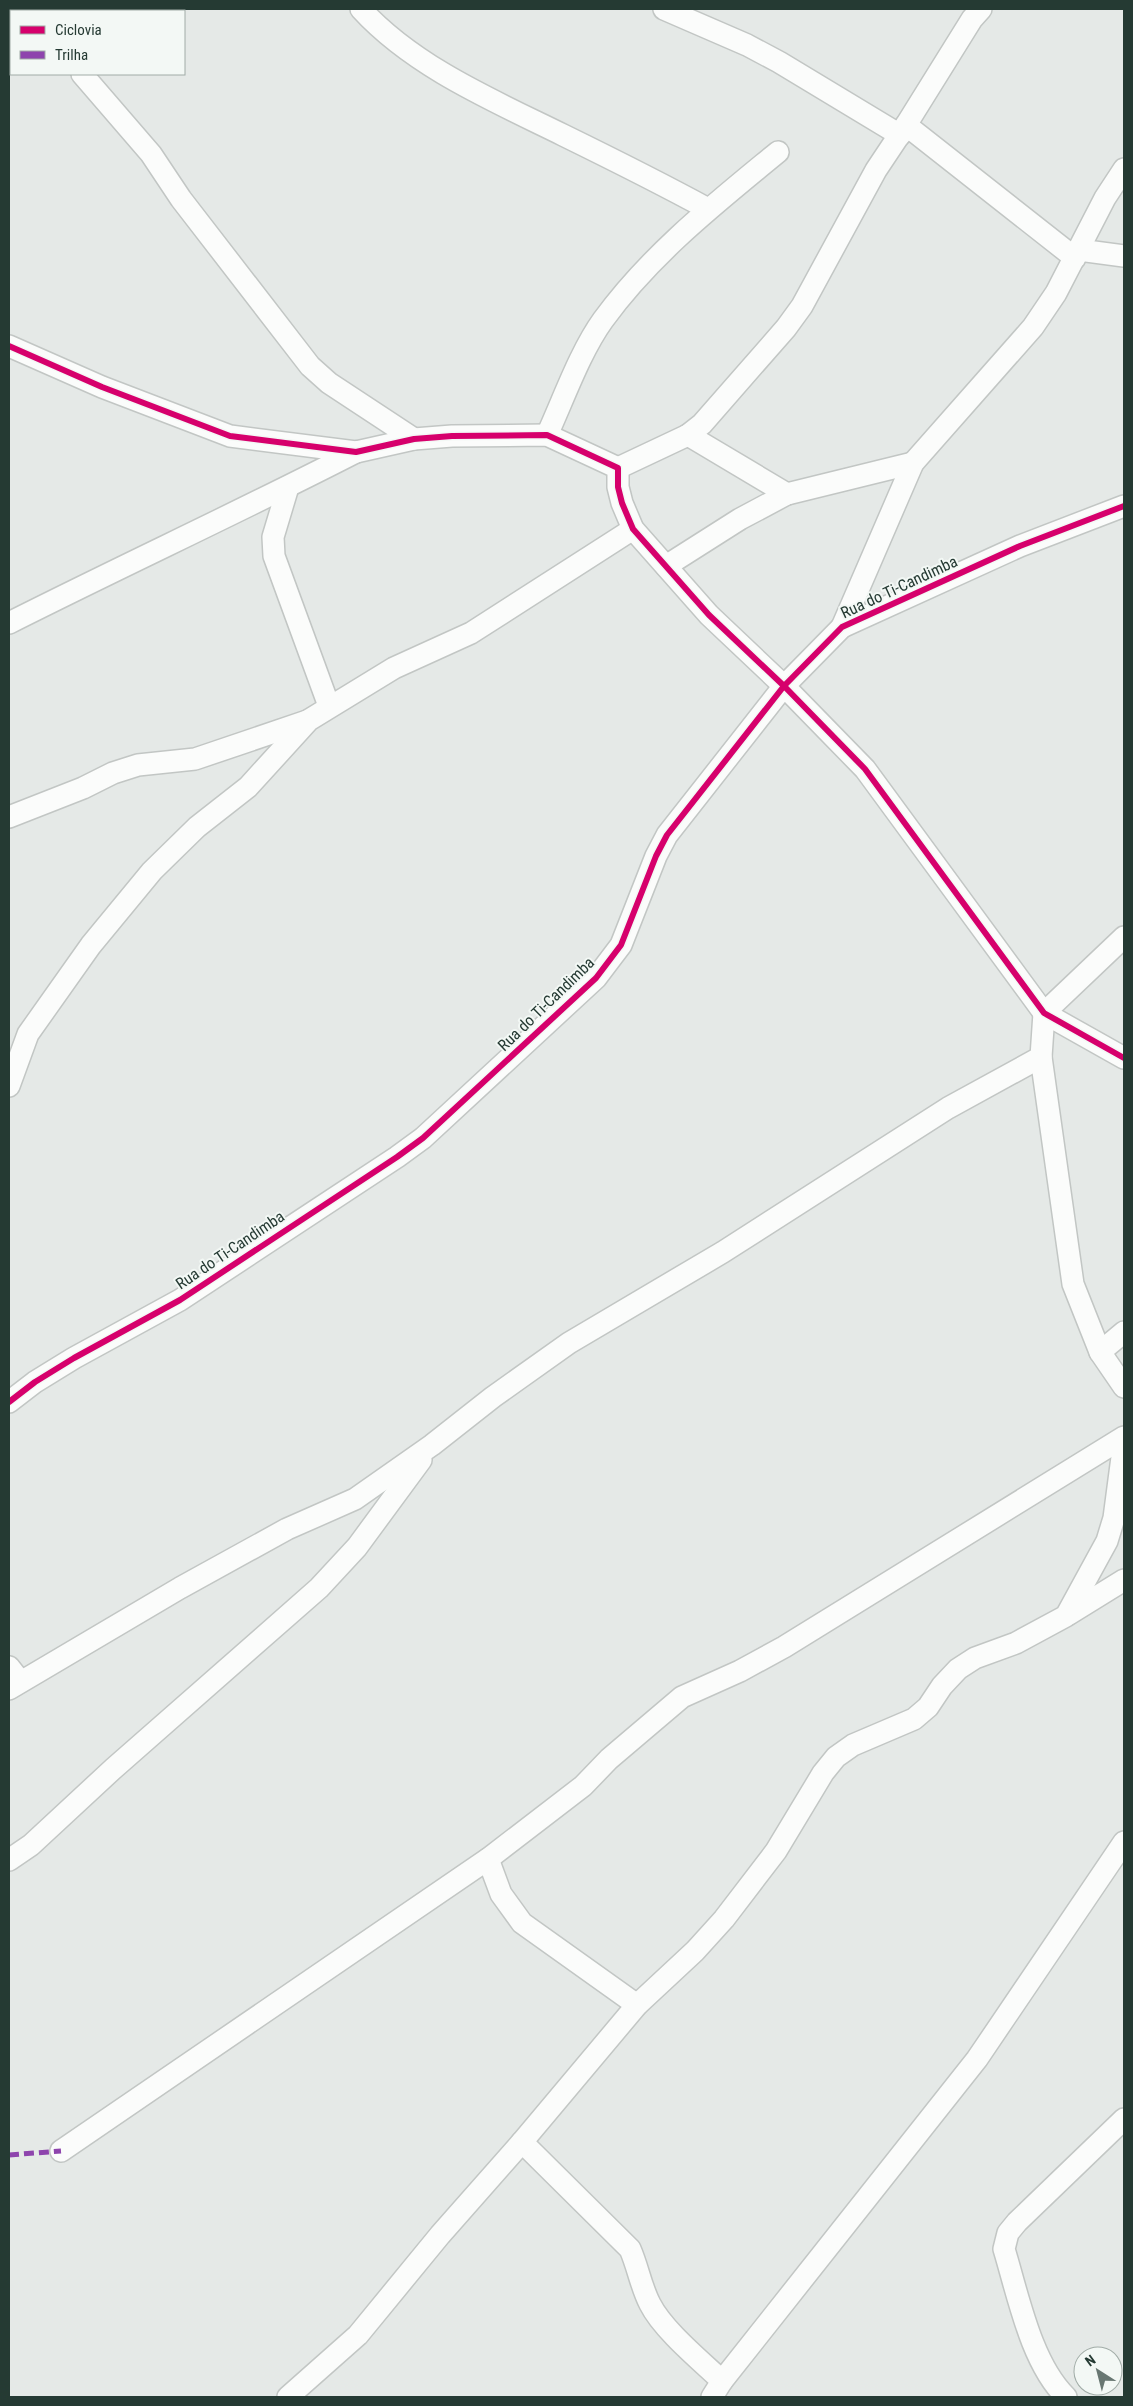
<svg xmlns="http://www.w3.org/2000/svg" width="1133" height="2406" font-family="'Roboto Condensed',sans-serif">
<rect width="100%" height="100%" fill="#e5e9e7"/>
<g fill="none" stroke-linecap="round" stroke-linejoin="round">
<defs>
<g id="minor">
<polyline points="25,9 28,11"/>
<path d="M361,9C414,67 494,101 563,135C612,159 660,183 708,209"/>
<polyline points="664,9 747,45 779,62 900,135"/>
<polyline points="82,74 151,154 181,199 310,366 329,383 414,439"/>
<polyline points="906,125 1075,258"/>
<polyline points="1079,250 1124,256"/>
<polyline points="9,346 102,387 230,436 356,452 414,439 452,436 547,435 618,468 618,487 622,503 633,529 709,615 784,686 865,769 1044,1013 1124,1058"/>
<path d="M547,435C564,398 580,352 603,320C651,254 716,203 778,152"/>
<polyline points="688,435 787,494"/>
<polyline points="618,468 688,435 702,424 786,328 802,306 876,170 906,125 972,19 981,9"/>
<polyline points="288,487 273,537 274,556 329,706"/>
<polyline points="666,566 740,519 787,494 913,463"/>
<path d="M9,623C124,565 241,511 356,452"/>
<polyline points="842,627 913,463 1033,327 1056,293 1105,198 1124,169"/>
<polyline points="9,817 83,788 113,773 138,765 195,759 307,721"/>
<polyline points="1041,1057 1073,1284 1100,1352 1124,1387"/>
<polyline points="9,1086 28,1034 91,945 152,871 197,827 248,787 309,720 394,668 471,633 633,529"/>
<polyline points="1100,1352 1124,1332"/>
<polyline points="9,1402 35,1382 74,1358 180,1300 397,1157 423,1138 596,978 621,945 656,856 667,835 784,686 842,627 1020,546 1124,506"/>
<polyline points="1069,1614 1124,1580"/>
<polyline points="9,1667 20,1681"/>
<polyline points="9,1689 180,1588 287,1529 355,1499 432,1445 493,1397 569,1343 723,1252 948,1108 1041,1057 1044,1013 1124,937"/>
<polyline points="488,1859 501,1894 522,1923 637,2005"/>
<polyline points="9,1860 31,1845 113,1769 319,1588 357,1547 421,1460"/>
<path d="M522,2142L630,2249C638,2267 641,2287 650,2304C663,2330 701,2361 722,2381L712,2397"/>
<polyline points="61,2151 488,1859 583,1786 609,1759 682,1697 740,1671 784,1647 1124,1437"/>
<polyline points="722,2381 977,2059 1124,1842"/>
<polyline points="288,2397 358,2335 440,2235 522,2142 637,2005 695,1951 724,1919 776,1851 823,1773 836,1757 853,1745 914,1719 928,1707 942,1686 958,1669 975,1658 1016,1643 1066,1616 1107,1541 1114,1518 1124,1442"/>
<path d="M1066,2397C1031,2363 1018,2295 1004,2249L1008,2233L1017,2222L1124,2119"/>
</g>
</defs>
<use href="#minor" stroke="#c2c6c4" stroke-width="24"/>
<use href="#minor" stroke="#fbfcfb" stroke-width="21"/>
<polyline stroke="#8e44ad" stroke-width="5" stroke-dasharray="10 5" stroke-linecap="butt" points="9,2155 61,2151"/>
<defs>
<g id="cycleway">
<polyline points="9,346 102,387 230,436 356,452 414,439 452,436 547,435 618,468 618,487 622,503 633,529 709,615 784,686 865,769 1044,1013 1124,1058"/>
<polyline points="9,1402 35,1382 74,1358 180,1300 397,1157 423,1138 596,978 621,945 656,856 667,835 784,686 842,627 1020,546 1124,506"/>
</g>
</defs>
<use href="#cycleway" stroke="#f3f8f5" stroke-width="9"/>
<use href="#cycleway" stroke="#d6006c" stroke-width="6"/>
</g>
<g text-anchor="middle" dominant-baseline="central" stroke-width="4" stroke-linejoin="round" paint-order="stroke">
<g font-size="16" fill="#253a33" stroke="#f3f8f5">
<text transform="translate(899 587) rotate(-25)">Rua do Ti-Candimba</text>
<text transform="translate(546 1004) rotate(-44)">Rua do Ti-Candimba</text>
<text transform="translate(230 1250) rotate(-34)">Rua do Ti-Candimba</text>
</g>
</g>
<rect width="1133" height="2406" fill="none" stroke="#253a33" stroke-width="20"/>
<rect x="10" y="10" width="175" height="65" fill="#f3f8f5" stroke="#a1aca7"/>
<rect x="20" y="26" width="25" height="8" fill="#d6006c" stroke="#a1aca7"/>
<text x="55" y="35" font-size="15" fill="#253a33">Ciclovia</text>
<rect x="20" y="51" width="25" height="8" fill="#8e44ad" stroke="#a1aca7"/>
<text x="55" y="60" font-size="15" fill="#253a33">Trilha</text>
<g transform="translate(1098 2371) rotate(324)"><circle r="24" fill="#f3f8f5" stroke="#a1aca7"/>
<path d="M0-4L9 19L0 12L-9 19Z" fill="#687772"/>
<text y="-8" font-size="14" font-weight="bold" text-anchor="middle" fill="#253a33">N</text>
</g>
</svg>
